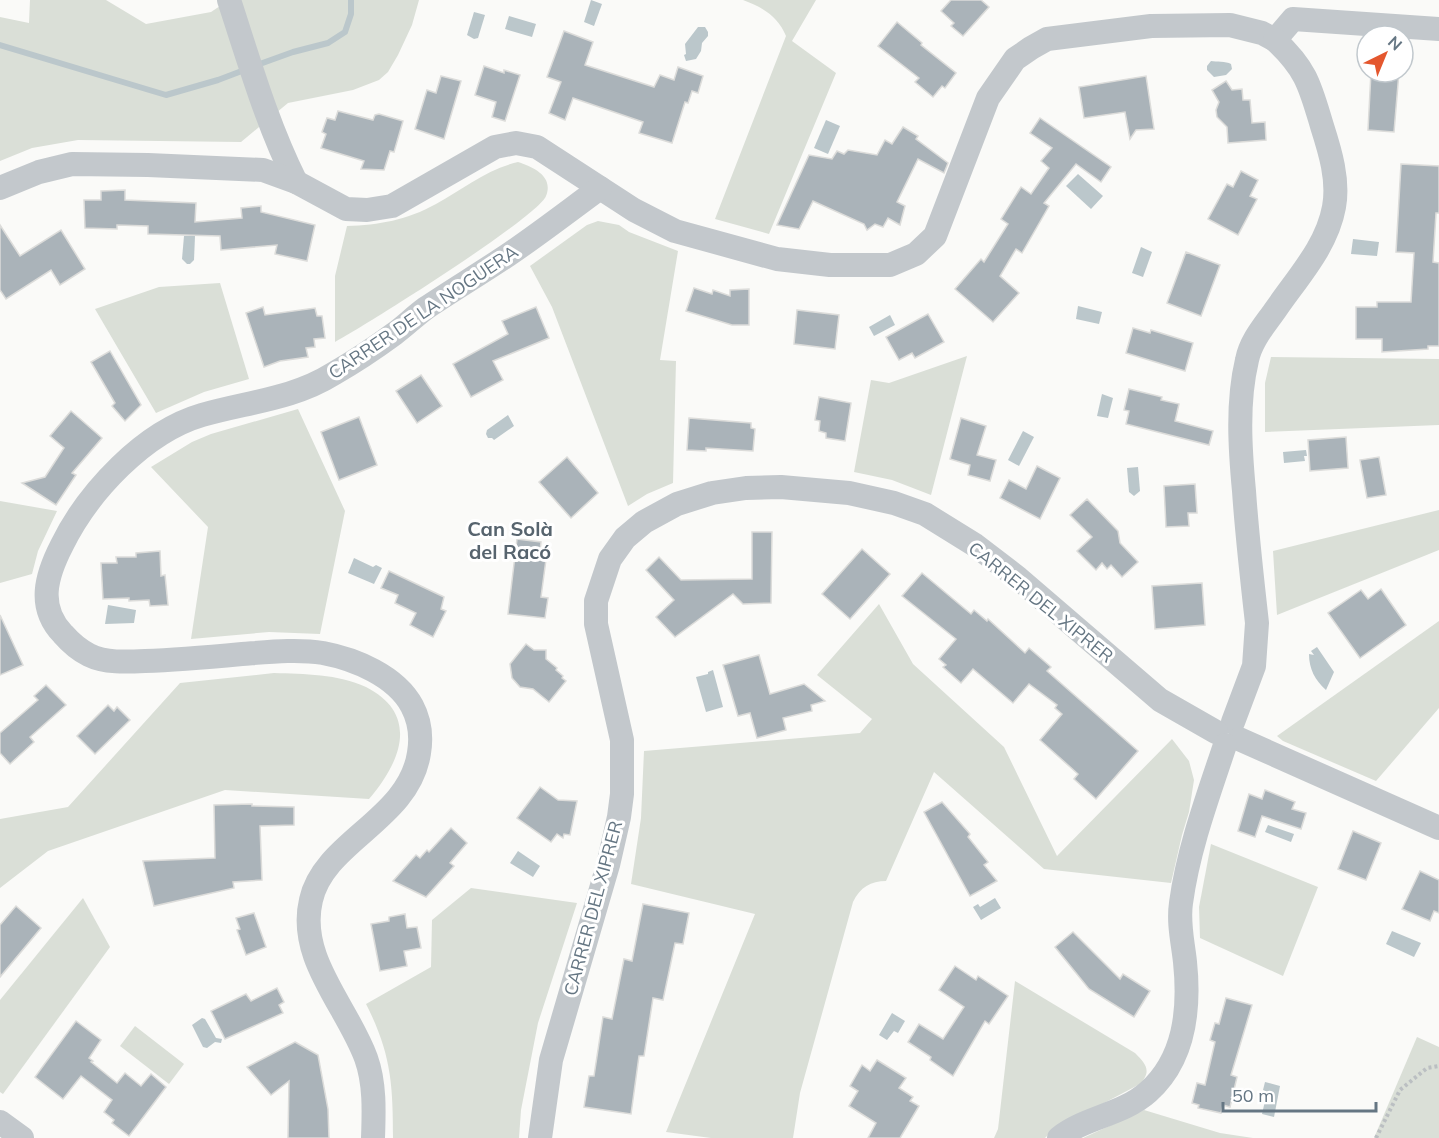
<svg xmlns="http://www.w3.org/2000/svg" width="1439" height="1138" font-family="Mulish,sans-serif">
<rect width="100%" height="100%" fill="#fafaf8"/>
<g fill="#dadfd7">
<polygon points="30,0 106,0 146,24 211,12 229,0 419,0 412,25 398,55 388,72 379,80 353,90 288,103 241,142 78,140 32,148 0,161 0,17 29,23"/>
<path d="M743,0H816L792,41L836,73L769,234L715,219L786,36C778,16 762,7 743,0Z"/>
<path d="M518,162C533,167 554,176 546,196C538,217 365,326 335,342V276L347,226C379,225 407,220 436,204C463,189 487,169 518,162Z"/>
<polygon points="598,221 619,225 629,232 678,251 660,360 676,361 673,483 647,494 628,506 552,307 530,266 587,225"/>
<polygon points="220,283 249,379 204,392 156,413 95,309 159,287"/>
<polygon points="967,356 931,495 892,480 854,472 871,380 889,383"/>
<polygon points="1271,357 1439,359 1439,425 1265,432 1265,383"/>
<polygon points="298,409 345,511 320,634 269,632 191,639 208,527 151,467 192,442 211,434"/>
<polygon points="0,501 57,511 38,551 32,574 0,583"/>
<polygon points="1439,510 1439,550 1277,615 1273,551"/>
<path d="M879,604L913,664L1004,747L1057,856L1172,739L1189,761L1194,780L1189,812L1182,835L1171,883L1044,869L934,772L886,881C871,881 860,887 853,902L800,1093L793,1138H711L666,1132L755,914L631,884L641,818L644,751L860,733L872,719L817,675Z"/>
<polygon points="1439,621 1439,708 1376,781 1283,741 1277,736"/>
<path d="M274,673C304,674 338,674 366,687C421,715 400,763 369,799L225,790L48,851L0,888V819L68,807L180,683Z"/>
<polygon points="1211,844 1318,887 1283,976 1200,938 1199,907"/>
<path d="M471,888L577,903L538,1023L521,1110L519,1138H393C393,1084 391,1053 366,1004L431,967L432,920Z"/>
<polygon points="83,898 110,947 3,1094 0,1092 0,1000"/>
<path d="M1015,981L1135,1053C1146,1064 1152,1071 1140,1084L1053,1130L1045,1138H994L998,1129Z"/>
<polygon points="135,1026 184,1064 169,1084 120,1046"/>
<polygon points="1417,1037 1439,1047 1439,1138 1374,1138"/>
<polygon points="1144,1110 1220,1133 1253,1138 1083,1138"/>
</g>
<g fill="#bbc7cb">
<polygon points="591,0 602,4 594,26 584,22"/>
<polygon points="474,12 485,15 478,38 474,39 467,35"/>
<polygon points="509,16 536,24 532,37 505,29"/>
<polygon points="698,27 705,27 708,32 708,36 702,43 701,51 696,59 686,61 684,55 686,54 685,44"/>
<path d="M1211,61C1216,62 1226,61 1231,64L1232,69L1226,75L1214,77L1207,70V66Z"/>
<polygon points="826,120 840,126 828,154 814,148"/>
<polygon points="1078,174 1103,196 1091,209 1066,186"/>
<polygon points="184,236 195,236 194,260 190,264 187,264 182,259"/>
<polygon points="1353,239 1379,242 1377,256 1351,254"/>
<polygon points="1141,247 1152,252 1143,277 1132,273"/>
<polygon points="1078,306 1102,312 1099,324 1076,319"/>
<polygon points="890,315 895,325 874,336 869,327"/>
<polygon points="1102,394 1113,398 1108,418 1097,416"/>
<polygon points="508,415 514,426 494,440 492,438 488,438 486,434 487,430"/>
<polygon points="1023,431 1034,437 1019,466 1008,460"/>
<polygon points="1306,450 1307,456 1304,456 1305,461 1284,463 1283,452"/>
<polygon points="1138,467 1140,491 1134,496 1129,492 1127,468"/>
<polygon points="354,558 373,567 376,565 382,568 374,584 348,573"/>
<polygon points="108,605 136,610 134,623 105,624"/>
<path d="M1317,647L1334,672L1326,690C1315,680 1309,669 1309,654L1314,655L1311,651Z"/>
<polygon points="713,670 723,707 706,712 696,677 708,674 708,672"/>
<polygon points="1268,825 1294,834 1291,842 1265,832"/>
<polygon points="518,851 540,866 533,877 510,863"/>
<polygon points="995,898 1001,908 981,920 973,907 978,904 980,907"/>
<polygon points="1392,931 1421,943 1414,957 1386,944"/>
<polygon points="892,1013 905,1021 898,1033 894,1031 887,1040 879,1035"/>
<polygon points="202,1018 205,1019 216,1038 222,1039 221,1043 215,1042 207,1048 203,1047 192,1025"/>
<polygon points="1265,1082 1280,1086 1274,1117 1262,1114 1267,1092 1263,1090"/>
</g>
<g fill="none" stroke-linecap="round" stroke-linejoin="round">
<g stroke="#bbc7cb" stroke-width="6">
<polyline points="0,45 166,95 218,80 247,69"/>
<polyline points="257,65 293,52 328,43 345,32 351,14 351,0"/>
</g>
</g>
<g fill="#aab3b9" stroke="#dcdcda" stroke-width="1.5">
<polygon points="951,0 981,0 989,7 963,36 951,26 954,23 941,11"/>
<polygon points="897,22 922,43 921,45 956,73 945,88 942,86 933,97 915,82 919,78 878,46"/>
<polygon points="564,31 593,42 585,65 654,87 660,75 674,80 678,67 703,76 698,93 692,91 688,103 685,102 672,143 639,133 643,122 573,98 565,120 549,113 561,82 547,77"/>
<polygon points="484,66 504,73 504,70 520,75 505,121 492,117 496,102 475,95"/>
<polygon points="1371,72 1399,72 1394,132 1368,130"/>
<polygon points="441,76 461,81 444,139 415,129 427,90 436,93"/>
<polygon points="1146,76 1154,129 1136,130 1130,139 1125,112 1084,118 1079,87"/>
<polygon points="1226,81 1232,90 1242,89 1243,100 1250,100 1252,123 1265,122 1266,140 1228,143 1227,127 1217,117 1216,110 1219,102 1212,90"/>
<polygon points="338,111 373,120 375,115 379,114 403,121 394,152 390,151 384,170 361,169 364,161 321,148 326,134 322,132 327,118 335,120"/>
<polygon points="1040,118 1111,167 1101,182 1076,164 1044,203 1049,206 1022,253 1016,249 1000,276 1019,293 993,322 955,289 981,259 984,262 1008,224 1001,219 1021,187 1031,194 1049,168 1041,161 1052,148 1030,133"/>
<polygon points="903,127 918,136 916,139 948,163 944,173 918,159 897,202 905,206 900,225 888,218 883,227 875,224 867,230 864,224 813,201 799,229 777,225 809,155 832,159 837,151 844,154 848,150 877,155 885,140 892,144"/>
<polygon points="1401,164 1439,166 1439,213 1436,213 1433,262 1439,263 1439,346 1428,346 1428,349 1382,352 1382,339 1356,339 1356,307 1377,307 1377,302 1411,302 1414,253 1396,252"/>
<polygon points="1241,171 1258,180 1250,196 1257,199 1238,235 1208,219 1227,184 1233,187"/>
<polygon points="125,190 125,200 196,203 195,222 242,218 241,208 261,206 261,212 315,225 307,261 275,254 277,245 221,250 220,236 148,234 148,226 117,225 117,229 85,228 84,200 101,200 101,191"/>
<polygon points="0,225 20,256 61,230 85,269 60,285 51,270 6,299 0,290"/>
<polygon points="1186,252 1220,265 1201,316 1167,303"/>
<polygon points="694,288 712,294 713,290 730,296 730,290 749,289 749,325 732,325 686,311"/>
<polygon points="263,307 265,315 315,308 317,316 322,316 325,338 314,339 315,347 306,348 308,357 280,361 264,367 246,313"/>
<polygon points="536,307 549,338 493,361 503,380 471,397 453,364 508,334 502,321"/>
<polygon points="797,310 839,315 835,349 794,344"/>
<polygon points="928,314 944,342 915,358 912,353 899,360 886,337"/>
<polygon points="1133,328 1150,333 1151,330 1193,343 1185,371 1126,353"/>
<polygon points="110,351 141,405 125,421 112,406 115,403 91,362"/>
<polygon points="421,375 442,406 417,423 396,391"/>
<polygon points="1129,389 1162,397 1161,400 1179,404 1175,421 1213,431 1209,445 1126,424 1129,411 1124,410"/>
<polygon points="819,397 851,403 845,441 826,438 826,433 819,431 820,421 815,420"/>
<polygon points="71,411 102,438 72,473 76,475 56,505 22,483 45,477 64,448 50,436"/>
<polygon points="359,417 377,465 339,480 321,432"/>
<polygon points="689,418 751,423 751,428 755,429 753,451 706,448 706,451 687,450"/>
<polygon points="961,418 986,426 977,455 996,460 990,481 968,475 970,465 950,459"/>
<polygon points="1346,437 1348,468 1310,471 1308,440"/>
<polygon points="567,457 598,493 571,518 539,482"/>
<polygon points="1379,457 1386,495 1367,498 1360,460"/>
<polygon points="1037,466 1060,478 1040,519 1000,498 1009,480 1026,489"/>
<polygon points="1195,484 1197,513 1188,513 1189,526 1166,527 1164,486"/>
<polygon points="1087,499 1118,531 1120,543 1138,562 1122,577 1111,565 1107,569 1102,563 1096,570 1077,551 1092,537 1070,515"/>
<polygon points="752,532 772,532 771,603 743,604 733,594 675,637 656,617 674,600 646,570 659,557 681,580 752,579"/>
<polygon points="517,539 541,542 540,551 547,552 541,597 548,598 545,618 508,614"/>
<polygon points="862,549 890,574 850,619 822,594"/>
<polygon points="160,551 161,576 165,575 168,605 150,606 149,600 129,601 129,598 103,599 101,563 117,563 116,557 136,557 136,553"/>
<polygon points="389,571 444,597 441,609 446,611 433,637 410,625 416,613 395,603 398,595 381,588"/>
<polygon points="922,573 971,614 974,610 987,621 988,619 1025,653 1029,648 1051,667 1047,671 1138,751 1096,799 1074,779 1078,774 1040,740 1062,714 1055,708 1057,705 1029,684 1013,703 973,669 961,683 943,667 946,665 939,659 956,639 902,596"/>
<polygon points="1202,583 1205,625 1155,629 1152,586"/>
<polygon points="1381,589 1406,625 1360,658 1328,613 1361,590 1368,599"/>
<polygon points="0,615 23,665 0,675"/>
<polygon points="526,644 534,650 546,650 546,659 557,668 556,670 563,676 562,678 566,681 549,702 533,689 520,687 512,678 510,664"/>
<polygon points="759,655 770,694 804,684 825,701 811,705 812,711 783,718 786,730 757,738 750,713 738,716 723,665"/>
<polygon points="46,685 66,705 30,737 34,742 10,764 0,753 0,733 38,700 34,696"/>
<polygon points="108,705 114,711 117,707 130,720 95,754 77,736"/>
<polygon points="540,787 558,800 577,801 570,835 564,834 563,838 557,834 551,842 517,818"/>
<polygon points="1265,790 1295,802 1292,809 1306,813 1301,829 1262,816 1255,837 1238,831 1249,794 1262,799"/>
<polygon points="942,802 970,834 968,837 988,862 984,865 997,881 970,896 924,812"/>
<polygon points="252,804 252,806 294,807 294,825 260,826 262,880 233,882 234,888 154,906 143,861 215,858 214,805"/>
<polygon points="451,828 467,843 450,863 454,866 426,897 393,881 416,855 420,858 427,850 429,852"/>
<polygon points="1353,831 1381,843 1366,880 1338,869"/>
<polygon points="1420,871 1439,880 1439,913 1434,911 1430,921 1402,909"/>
<polygon points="643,904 689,913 683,944 675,943 663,1000 653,998 644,1056 639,1056 631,1114 584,1107 589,1076 594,1076 603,1017 612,1019 624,959 632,961"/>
<polygon points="16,906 41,928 0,977 0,925"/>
<polygon points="254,913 266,947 246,955 237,930 240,929 236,918"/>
<polygon points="405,914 407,928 417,927 421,948 404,951 407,966 380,971 371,924 389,921 389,917"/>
<polygon points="1073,932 1120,979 1123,974 1150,991 1134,1017 1089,989 1055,947"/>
<polygon points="955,966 976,980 978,976 1008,996 989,1024 985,1021 953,1076 930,1060 931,1057 908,1042 919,1024 943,1039 964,1007 939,990"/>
<polygon points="277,988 284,1002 279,1005 283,1013 225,1039 211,1011 246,994 251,1001"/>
<polygon points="1226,998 1252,1005 1231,1075 1237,1077 1230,1107 1223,1105 1221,1113 1198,1108 1199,1105 1192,1103 1197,1083 1205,1085 1215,1042 1210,1040 1215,1023 1219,1024"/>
<polygon points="76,1021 101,1040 89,1058 93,1061 91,1062 117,1083 125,1073 141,1086 151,1074 166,1087 129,1136 112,1123 114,1120 104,1112 112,1100 81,1076 63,1099 35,1077"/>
<polygon points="295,1042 318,1055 328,1109 329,1138 288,1138 289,1081 271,1095 247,1067"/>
<polygon points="877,1060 906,1078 899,1088 913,1097 910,1101 919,1106 900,1138 868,1138 876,1123 849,1106 858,1091 850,1086 862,1065 870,1071"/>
</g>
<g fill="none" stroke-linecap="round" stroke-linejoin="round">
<polyline stroke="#bbbfc2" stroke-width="4" stroke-dasharray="3 3" stroke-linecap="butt" points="1376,1138 1400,1090 1427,1068 1439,1066"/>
<g stroke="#c3c8cc" stroke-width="24">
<path d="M229,0C249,61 267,124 296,182"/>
<polyline points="0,188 39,172 72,164 148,165 263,170 296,182 346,209 367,210 392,206 495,147 516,143 537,147 634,210 675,231 777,259 830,265 890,265 916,254 935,236 988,98 1015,59 1031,48 1047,39 1151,26 1230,25 1262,33 1275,40 1293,19 1439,29"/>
<path d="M1233,722L1254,666L1257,623C1252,579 1247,535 1244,491C1240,448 1237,402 1247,360C1251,340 1265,325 1276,309C1298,277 1327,246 1334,207C1339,180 1330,151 1322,126C1310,86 1307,70 1275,40"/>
<polyline points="1239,739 1439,828"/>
<polyline points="0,1122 22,1138"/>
<path d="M373,1138C374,1111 375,1083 366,1058C347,1006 297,958 311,900C324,841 409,820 419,753C422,735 420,721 412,706C396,676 355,659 323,653C297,649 269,652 242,654C210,657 177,660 145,661C126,662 105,663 89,655C79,650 70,642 63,634C37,607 46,576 62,545C88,492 144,432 202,415C247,402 293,399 333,374C354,362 375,348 394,334C405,326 415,316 426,308C453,290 481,273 508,255C539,234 570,210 600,188"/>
<polyline points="540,1138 551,1060 608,865 619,817 622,794 622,740 596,624 596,601 610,559 625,538 644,522 677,504 712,493 746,488 781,487 849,493 894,503 925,514 975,545 1018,578 1160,700 1216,732"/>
<path d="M1059,1138C1085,1117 1122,1115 1148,1092C1185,1059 1190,1010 1185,962C1183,943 1178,923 1181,903C1188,850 1208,796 1225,745"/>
</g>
</g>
<g text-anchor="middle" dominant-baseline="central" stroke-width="6" stroke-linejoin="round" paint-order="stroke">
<g font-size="18" fill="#657683" stroke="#fff">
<text transform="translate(423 312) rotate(-34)">CARRER DE LA NOGUERA</text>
<text transform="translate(1041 602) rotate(39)">CARRER DEL XIPRER</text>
<text transform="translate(593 908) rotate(-75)">CARRER DEL XIPRER</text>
</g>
<g font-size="20" font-weight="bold" fill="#57646e" stroke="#fff">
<text x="510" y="528">Can Solà<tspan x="510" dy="23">del Racó</tspan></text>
</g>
</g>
<g transform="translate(1385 54) rotate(43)"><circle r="28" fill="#ffffff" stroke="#c1c8cd" stroke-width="1.5"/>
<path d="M0-4.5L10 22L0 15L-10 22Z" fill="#e4572e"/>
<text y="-9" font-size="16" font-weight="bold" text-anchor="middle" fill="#657683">N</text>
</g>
<path d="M1223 1102v9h153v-9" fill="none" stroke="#657683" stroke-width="3"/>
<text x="1232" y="1102" font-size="18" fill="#657683" stroke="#ffffff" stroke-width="4.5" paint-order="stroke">50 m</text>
</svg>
